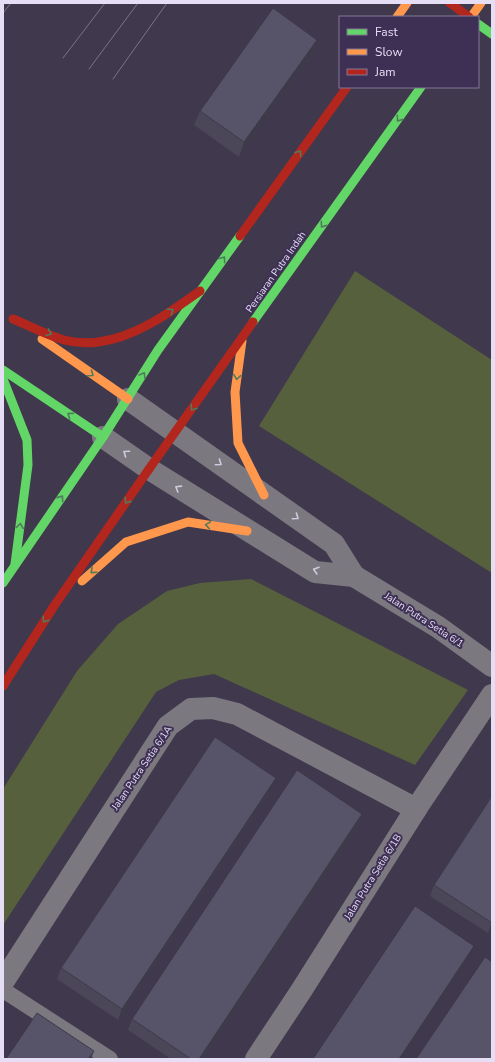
<svg xmlns="http://www.w3.org/2000/svg" width="495" height="1062" font-family="'Nunito Sans',sans-serif">
<rect width="100%" height="100%" fill="#40384c"/>
<g fill="#56603c">
<polygon points="355,271 492,360 492,573 259,426"/>
<polygon points="251,579 468,690 415,765 214,674 179,680 156,692 3,925 3,789 77,671 118,624 167,591 200,583"/>
</g>
<g fill="none" stroke-linecap="round" stroke-linejoin="round">
<polyline stroke="#7b7880" stroke-width="16" points="3,990 110,1059"/>
<g stroke="#7b7880" stroke-width="22">
<polyline points="128,399 334,544 354,576"/>
<polyline points="103,437 149,469 315,572 354,576 438,627 492,666"/>
<polyline points="3,982 168,726 191,709 213,708 237,714 416,809"/>
<polyline points="256,1059 301,991 416,809 492,695"/>
</g>
<g stroke="#63d668" stroke-width="9">
<polyline points="478,24 492,34"/>
<polyline points="253,322 421,87"/>
<polyline points="3,370 103,437"/>
<polyline points="3,379 27,440 28,465 15,564"/>
<polyline points="103,437 158,350 240,236"/>
<polyline points="3,583 103,437"/>
</g>
<g stroke="#ff974d" stroke-width="9">
<polyline points="397,17 407,3"/>
<polyline points="471,17 481,3"/>
<polyline points="42,339 128,399"/>
<polyline points="242,341 235,392 238,443 264,495"/>
<polyline points="82,581 126,542 188,522 247,531"/>
</g>
<g stroke="#b3261e" stroke-width="9">
<polyline points="450,3 469,17"/>
<polyline points="240,236 347,87"/>
<path d="M13,319C30,326 46,335 64,340C114,353 162,318 200,291"/>
<polyline points="149,469 253,322"/>
<polyline points="3,686 54,606 149,469"/>
</g>
<g stroke="#7a7582" stroke-width="1">
<polyline points="3,13 11,3"/>
<polyline points="63,58 105,3"/>
<polyline points="89,69 138,3"/>
<polyline points="113,79 167,3"/>
</g>
</g>
<g fill="#4b4759">
<polygon points="317,40 312,54 239,157 194,125 200,111"/>
<polygon points="272,789 118,1020 57,979 61,968"/>
<polygon points="492,796 492,927 488,933 430,896 434,885"/>
<polygon points="362,814 358,825 202,1059 171,1059 128,1030 132,1019"/>
</g>
<g fill="#3d3a49">
<polygon points="317,40 312,54 239,157 244,142"/>
<polygon points="276,778 272,789 118,1020 122,1009"/>
<polygon points="362,814 358,825 202,1059 199,1059"/>
<polygon points="492,922 492,927 488,933"/>
<polygon points="474,946 470,957 402,1059 399,1059"/>
<polygon points="94,1051 91,1059 88,1059"/>
</g>
<g fill="#575368" stroke="#3d3a49">
<polygon points="273,8 317,40 244,142 200,111"/>
<polygon points="215,737 276,778 122,1009 61,968"/>
<polygon points="297,770 362,814 199,1059 191,1059 132,1019"/>
<polygon points="492,796 492,923 434,885"/>
<polygon points="415,906 474,946 399,1059 313,1059"/>
<polygon points="485,957 492,962 492,1059 416,1059"/>
<polygon points="37,1013 94,1051 88,1059 6,1059"/>
</g>
<defs><path id="oneway-chevron" d="M-2-3.5L2.5 0L-2 3.5" fill="none" stroke-width="1.6" stroke-linecap="round" stroke-linejoin="round"/></defs>
<g stroke="#4f7b5d">
<use href="#oneway-chevron" transform="translate(399 119) rotate(125)"/>
<use href="#oneway-chevron" transform="translate(299 153) rotate(-54)"/>
<use href="#oneway-chevron" transform="translate(323 225) rotate(125)"/>
<use href="#oneway-chevron" transform="translate(223 259) rotate(-54)"/>
<use href="#oneway-chevron" transform="translate(171 311) rotate(-35)"/>
<use href="#oneway-chevron" transform="translate(49 333) rotate(21)"/>
<use href="#oneway-chevron" transform="translate(91 374) rotate(35)"/>
<use href="#oneway-chevron" transform="translate(143 375) rotate(-59)"/>
<use href="#oneway-chevron" transform="translate(237 377) rotate(98)"/>
<use href="#oneway-chevron" transform="translate(193 408) rotate(124)"/>
<use href="#oneway-chevron" transform="translate(70 415) rotate(-146)"/>
<use href="#oneway-chevron" transform="translate(61 498) rotate(-55)"/>
<use href="#oneway-chevron" transform="translate(127 501) rotate(125)"/>
<use href="#oneway-chevron" transform="translate(208 525) rotate(-171)"/>
<use href="#oneway-chevron" transform="translate(20 526) rotate(-82)"/>
<use href="#oneway-chevron" transform="translate(93 571) rotate(138)"/>
<use href="#oneway-chevron" transform="translate(45 620) rotate(123)"/>
</g>
<g stroke="#d1cade">
<use href="#oneway-chevron" transform="translate(126 453) rotate(-145)"/>
<use href="#oneway-chevron" transform="translate(219 463) rotate(35)"/>
<use href="#oneway-chevron" transform="translate(178 488) rotate(-148)"/>
<use href="#oneway-chevron" transform="translate(296 517) rotate(35)"/>
<use href="#oneway-chevron" transform="translate(316 570) rotate(-163)"/>
</g>
<g text-anchor="middle" dominant-baseline="central" stroke-width="4" stroke-linejoin="round" paint-order="stroke">
<g font-size="10" fill="#e6def5" stroke="#3e3054">
<text transform="translate(276 272) rotate(-55)">Persiaran Putra Indah</text>
<text transform="translate(424 620) rotate(33)">Jalan Putra Setia 6/1</text>
<text transform="translate(142 768) rotate(-56)">Jalan Putra Setia 6/1A</text>
<text transform="translate(373 877) rotate(-58)">Jalan Putra Setia 6/1B</text>
</g>
</g>
<rect width="495" height="1062" fill="none" stroke="#e6def5" stroke-width="8"/>
<rect x="339" y="16" width="140" height="72" fill="#3e3054" stroke="#817694"/>
<rect x="347" y="29" width="20" height="6" fill="#63d668" stroke="#817694"/>
<text x="375" y="36" font-size="12" fill="#e6def5">Fast</text>
<rect x="347" y="49" width="20" height="6" fill="#ff974d" stroke="#817694"/>
<text x="375" y="56" font-size="12" fill="#e6def5">Slow</text>
<rect x="347" y="69" width="20" height="6" fill="#b3261e" stroke="#817694"/>
<text x="375" y="76" font-size="12" fill="#e6def5">Jam</text>
</svg>
